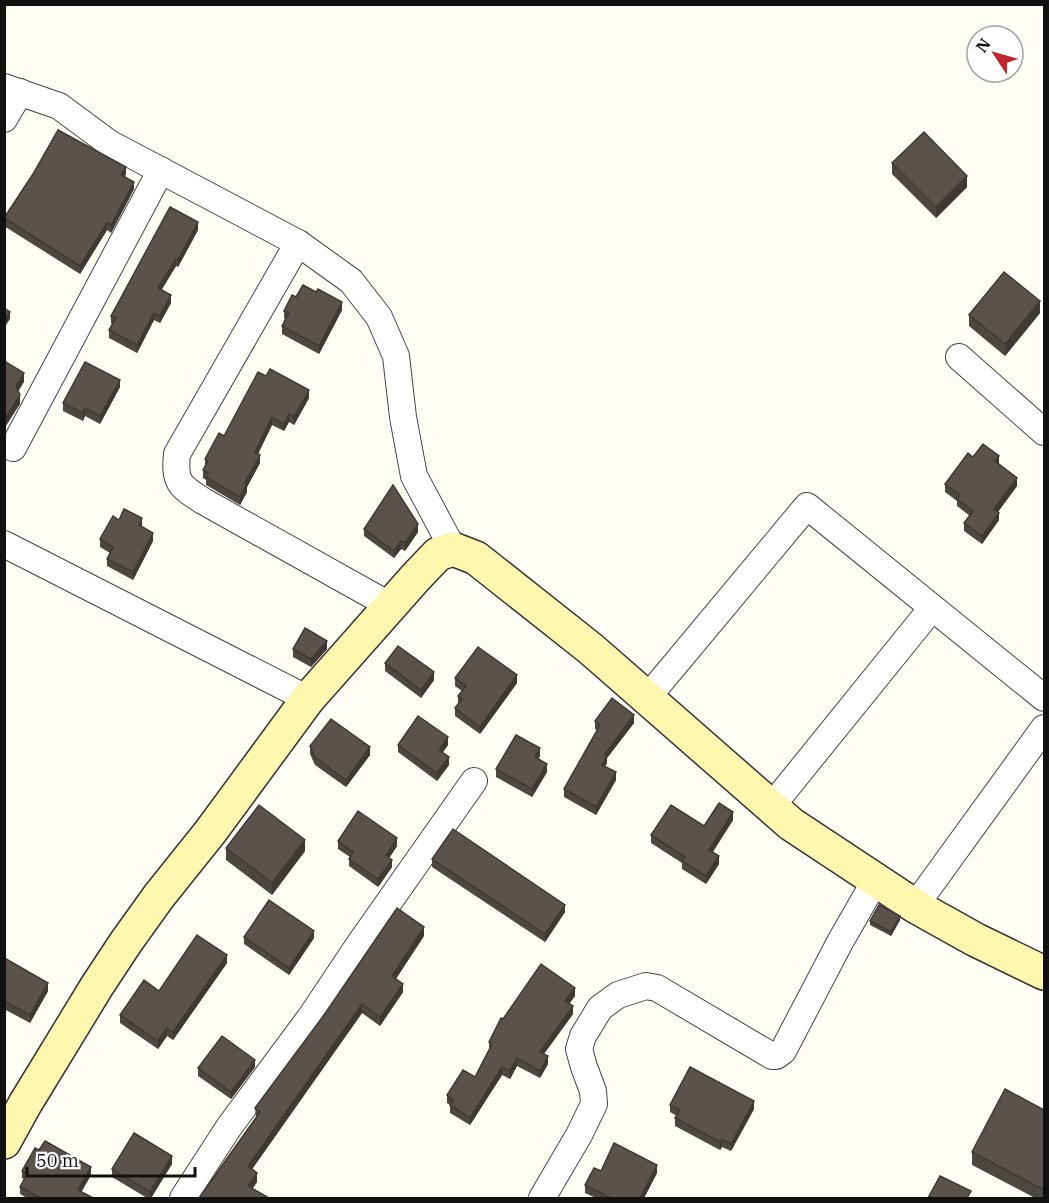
<svg xmlns="http://www.w3.org/2000/svg" width="1049" height="1203" font-family="'IBM Plex Serif',serif">
<rect width="100%" height="100%" fill="#fffdf5"/>
<g fill="none" stroke-linecap="round" stroke-linejoin="round">
<defs>
<g id="street">
<polyline points="4,87 59,106 109,143 298,243 351,281 379,317 396,356 403,417 414,476 453,549"/>
<polyline points="4,119 20,92"/>
<path d="M298,243L177,454C174,483 180,486 203,501L391,606"/>
<polyline points="959,357 1044,432"/>
<polyline points="13,448 161,170"/>
<polyline points="4,544 308,699"/>
<polyline points="647,698 807,506 1044,698"/>
<polyline points="771,807 932,608"/>
<polyline points="915,906 1044,728"/>
<polyline points="183,1198 229,1127 312,1015 358,946 474,781"/>
<polyline points="542,1198 579,1135 594,1104 593,1091 584,1067 579,1049 583,1036 600,1008 618,995 646,986 657,988 772,1056 776,1056 783,1051 840,942 875,881"/>
</g>
<polyline id="secondary" points="4,1142 25,1104 97,986 126,942 159,896 211,831 308,699 416,577 438,554 453,549 476,558 591,649 791,824 915,906 976,940 1044,973"/>
</defs>
<use href="#street" stroke="#444" stroke-width="28"/>
<use href="#secondary" stroke="#333" stroke-width="36"/>
<use href="#street" stroke="#fff" stroke-width="26"/>
<use href="#secondary" stroke="#fff6b0" stroke-width="33"/>
</g>
<g fill="#4d4742">
<polygon points="892,163 967,187 936,218 892,174"/>
<polygon points="126,174 125,176 134,189 111,233 107,230 80,274 4,226 4,217"/>
<polygon points="198,230 178,267 176,266 161,290 171,303 160,323 154,320 137,353 109,338 109,330 112,324 111,323 111,316"/>
<polygon points="316,292 342,310 319,354 282,334 282,326 285,319 284,318 284,311 296,297"/>
<polygon points="1040,313 1005,356 969,326 969,315"/>
<polygon points="120,387 100,424 85,416 83,421 63,411 63,403"/>
<polygon points="309,398 294,425 289,422 284,431 272,425 258,454 260,463 247,487 247,492 240,505 206,485 206,480 203,478 203,470 205,466 205,459 224,436"/>
<polygon points="973,457 999,464 1017,486 998,512 999,520 982,544 964,531 964,523 970,516 957,506 957,501 945,492 945,484"/>
<polygon points="119,520 142,526 142,527 153,541 133,580 107,566 107,559 110,553 100,547 100,539"/>
<polygon points="364,529 418,532 405,551 401,549 394,558 364,536"/>
<polygon points="293,649 327,649 311,667 293,657"/>
<polygon points="385,663 434,680 421,698 385,671"/>
<polygon points="455,678 517,683 480,734 455,716 455,708 458,704 458,696 462,691 455,686"/>
<polygon points="595,721 634,723 607,758 607,763 605,766 616,780 596,815 564,797 564,789 597,730 595,729"/>
<polygon points="398,745 448,745 442,753 449,765 437,781 398,752"/>
<polygon points="310,746 370,755 346,787 315,765 310,754"/>
<polygon points="540,756 538,759 547,772 532,797 496,777 496,769"/>
<polygon points="733,820 713,852 719,864 706,884 682,869 682,863 651,843 651,835 704,826"/>
<polygon points="338,841 397,846 389,858 392,867 378,887 349,866 349,859 350,857 338,849"/>
<polygon points="226,848 305,851 272,895 226,860"/>
<polygon points="432,859 565,912 545,942 432,867"/>
<polygon points="900,920 891,936 870,925 870,921"/>
<polygon points="424,936 396,978 403,992 380,1026 362,1013 252,1169 257,1182 252,1189 199,1198 256,1118 255,1108"/>
<polygon points="244,937 314,938 289,975 244,944"/>
<polygon points="4,963 48,991 30,1023 4,1009"/>
<polygon points="227,963 173,1040 167,1036 158,1049 120,1023 120,1015 159,991"/>
<polygon points="575,996 569,1004 573,1014 544,1054 548,1064 540,1078 517,1066 510,1079 502,1075 470,1125 450,1113 450,1105 447,1103 447,1095 475,1077 489,1050 489,1042 503,1019"/>
<polygon points="255,1067 231,1099 198,1076 198,1068"/>
<polygon points="670,1105 754,1109 731,1151 722,1147 720,1150 675,1126 675,1118 677,1116 670,1112"/>
<polygon points="1044,1110 1044,1198 1035,1198 972,1165 972,1152"/>
<polygon points="172,1164 151,1198 147,1198 112,1177 112,1169"/>
<polygon points="22,1171 91,1175 81,1192 93,1198 27,1198 20,1194 20,1187 24,1179 22,1178"/>
<polygon points="601,1171 657,1173 644,1198 596,1198 585,1193 585,1185"/>
</g>
<g fill="#3f3936">
<polygon points="126,167 126,174 121,182 121,175"/>
<polygon points="967,176 967,187 936,218 936,207"/>
<polygon points="134,182 134,189 111,233 111,225"/>
<polygon points="198,222 198,230 178,267 178,260"/>
<polygon points="107,223 107,230 80,274 80,266"/>
<polygon points="176,259 176,266 158,296 158,288"/>
<polygon points="171,295 171,303 160,323 160,316"/>
<polygon points="1040,301 1040,313 1005,356 1005,344"/>
<polygon points="342,302 342,310 319,354 319,346"/>
<polygon points="10,312 10,319 4,328 4,320"/>
<polygon points="154,313 154,320 137,353 137,345"/>
<polygon points="24,373 24,382 16,395 16,386"/>
<polygon points="120,380 120,387 100,424 100,416"/>
<polygon points="309,390 309,398 294,425 294,417"/>
<polygon points="20,395 20,404 4,429 4,420"/>
<polygon points="85,408 85,416 83,421 83,413"/>
<polygon points="289,414 289,422 284,431 284,424"/>
<polygon points="272,417 272,425 255,460 255,452"/>
<polygon points="260,455 260,463 247,487 247,492 240,505 240,497 245,483"/>
<polygon points="999,456 999,464 995,469 995,461"/>
<polygon points="1017,478 1017,486 994,517 994,509"/>
<polygon points="999,513 999,520 982,544 982,536"/>
<polygon points="142,518 142,526 139,533 139,525"/>
<polygon points="418,524 418,532 405,551 405,543"/>
<polygon points="153,533 153,541 133,580 133,572"/>
<polygon points="401,541 401,549 394,558 394,551"/>
<polygon points="327,641 327,649 311,667 311,659"/>
<polygon points="434,672 434,680 421,698 421,690"/>
<polygon points="517,675 517,683 480,734 480,727"/>
<polygon points="634,715 634,723 607,758 607,763 602,772 602,765 605,754"/>
<polygon points="448,737 448,745 439,758 439,750"/>
<polygon points="370,747 370,755 346,787 346,780"/>
<polygon points="540,748 540,756 535,765 535,757"/>
<polygon points="449,757 449,765 437,781 437,773"/>
<polygon points="547,764 547,772 532,797 532,789"/>
<polygon points="616,772 616,780 596,815 596,807"/>
<polygon points="733,812 733,820 709,857 709,850"/>
<polygon points="397,838 397,846 386,863 386,855"/>
<polygon points="305,840 305,851 272,895 272,883"/>
<polygon points="719,856 719,864 706,884 706,876"/>
<polygon points="392,860 392,867 378,887 378,879"/>
<polygon points="565,905 565,912 545,942 545,934"/>
<polygon points="900,916 900,920 891,936 891,932"/>
<polygon points="424,927 424,936 392,985 392,976"/>
<polygon points="314,931 314,938 289,975 289,968"/>
<polygon points="227,955 227,963 173,1040 173,1032"/>
<polygon points="48,983 48,991 30,1023 30,1015"/>
<polygon points="403,984 403,992 380,1026 380,1017"/>
<polygon points="575,988 575,996 565,1009 565,1001"/>
<polygon points="362,1004 362,1013 248,1175 248,1166"/>
<polygon points="573,1006 573,1014 540,1059 540,1052"/>
<polygon points="167,1028 167,1036 158,1049 158,1041"/>
<polygon points="548,1056 548,1064 540,1078 540,1071"/>
<polygon points="517,1058 517,1066 510,1079 510,1071"/>
<polygon points="255,1060 255,1067 231,1099 231,1092"/>
<polygon points="502,1067 502,1075 470,1125 470,1118"/>
<polygon points="754,1101 754,1109 731,1151 731,1144"/>
<polygon points="722,1139 722,1147 720,1150 720,1142"/>
<polygon points="172,1156 172,1164 151,1198 150,1198 150,1192"/>
<polygon points="657,1165 657,1173 644,1198 640,1198"/>
<polygon points="91,1167 91,1175 78,1198 78,1190"/>
<polygon points="257,1173 257,1182 248,1195 248,1186"/>
</g>
<g fill="#5a524d" stroke="#3f3936" stroke-width="1.5">
<polygon points="58,130 126,167 121,175 134,182 111,225 107,223 80,266 4,218 33,174"/>
<polygon points="924,132 967,176 936,207 892,163"/>
<polygon points="170,207 198,222 178,260 176,259 158,288 171,295 160,316 154,313 137,345 109,330 116,318 111,316"/>
<polygon points="1004,272 1040,301 1005,344 969,315"/>
<polygon points="303,285 316,292 318,289 342,302 319,346 282,326 289,313 284,311 292,295 296,297"/>
<polygon points="4,308 10,312 4,320"/>
<polygon points="4,361 24,373 16,386 20,395 4,420"/>
<polygon points="85,362 120,380 100,416 85,408 83,413 63,403"/>
<polygon points="270,369 309,390 294,417 289,414 284,424 272,417 255,452 260,455 245,483 247,484 240,497 206,477 208,473 203,470 208,461 205,459 219,433 224,436 258,372 266,376"/>
<polygon points="983,444 999,456 995,461 1017,478 994,509 999,513 982,536 964,523 973,511 957,499 960,495 945,484 968,453 973,457"/>
<polygon points="393,485 418,524 405,543 401,541 394,551 364,529"/>
<polygon points="124,509 142,518 139,525 153,533 133,572 107,559 113,547 100,539 113,516 119,520"/>
<polygon points="305,628 327,641 311,659 293,649"/>
<polygon points="398,646 434,672 421,690 385,663"/>
<polygon points="478,647 517,675 480,727 455,708 462,699 458,696 466,686 455,678"/>
<polygon points="612,698 634,715 605,754 607,755 602,765 616,772 596,807 564,789 600,725 595,721"/>
<polygon points="418,716 448,737 439,750 449,757 437,773 398,745"/>
<polygon points="331,719 370,747 346,780 315,757 310,746"/>
<polygon points="516,735 540,748 535,757 547,764 532,789 496,769"/>
<polygon points="719,803 733,812 709,850 719,856 706,876 682,861 685,857 651,835 671,805 704,826"/>
<polygon points="259,805 305,840 272,883 226,848"/>
<polygon points="358,811 397,838 386,855 392,860 378,879 349,859 353,852 338,841"/>
<polygon points="453,829 565,905 545,934 432,859"/>
<polygon points="269,900 314,931 289,968 244,937"/>
<polygon points="879,905 900,916 891,932 870,921"/>
<polygon points="397,908 424,927 392,976 403,984 380,1017 362,1004 248,1166 257,1173 248,1186 269,1198 199,1198 260,1112 255,1108 324,1015"/>
<polygon points="197,935 227,955 173,1032 167,1028 158,1041 120,1015 144,980 159,991"/>
<polygon points="6,959 48,983 30,1015 4,1001 4,963"/>
<polygon points="541,964 575,988 565,1001 573,1006 540,1052 548,1056 540,1071 517,1058 510,1071 502,1067 470,1118 450,1105 453,1100 447,1095 463,1070 475,1077 492,1044 489,1042 501,1018 503,1019"/>
<polygon points="222,1036 255,1060 231,1092 198,1068"/>
<polygon points="690,1067 754,1101 731,1144 722,1139 720,1142 675,1118 680,1110 670,1105"/>
<polygon points="1005,1089 1044,1110 1044,1190 972,1152"/>
<polygon points="134,1133 172,1156 150,1192 112,1169"/>
<polygon points="45,1141 91,1167 78,1190 93,1198 41,1198 20,1187 27,1174 22,1171 35,1148 39,1150"/>
<polygon points="614,1143 657,1165 640,1198 611,1198 585,1185 594,1168 601,1171"/>
<polygon points="940,1176 971,1191 967,1198 928,1198"/>
</g>
<rect width="1049" height="1203" fill="none" stroke="#111111" stroke-width="12"/>
<g transform="translate(995 54) rotate(306)"><circle r="28" fill="#ffffff" stroke="#a0a0a0" stroke-width="1.5"/>
<path d="M0-4.5L10 22L0 15L-10 22Z" fill="#c4262e"/>
<text y="-9" font-size="16" font-weight="bold" text-anchor="middle" fill="#111111">N</text>
</g>
<path d="M27 1167v9h168v-9" fill="none" stroke="#111111" stroke-width="3"/>
<text x="36" y="1167" font-size="18" fill="#111111" stroke="#ffffff" stroke-width="4.5" paint-order="stroke">50 m</text>
</svg>
